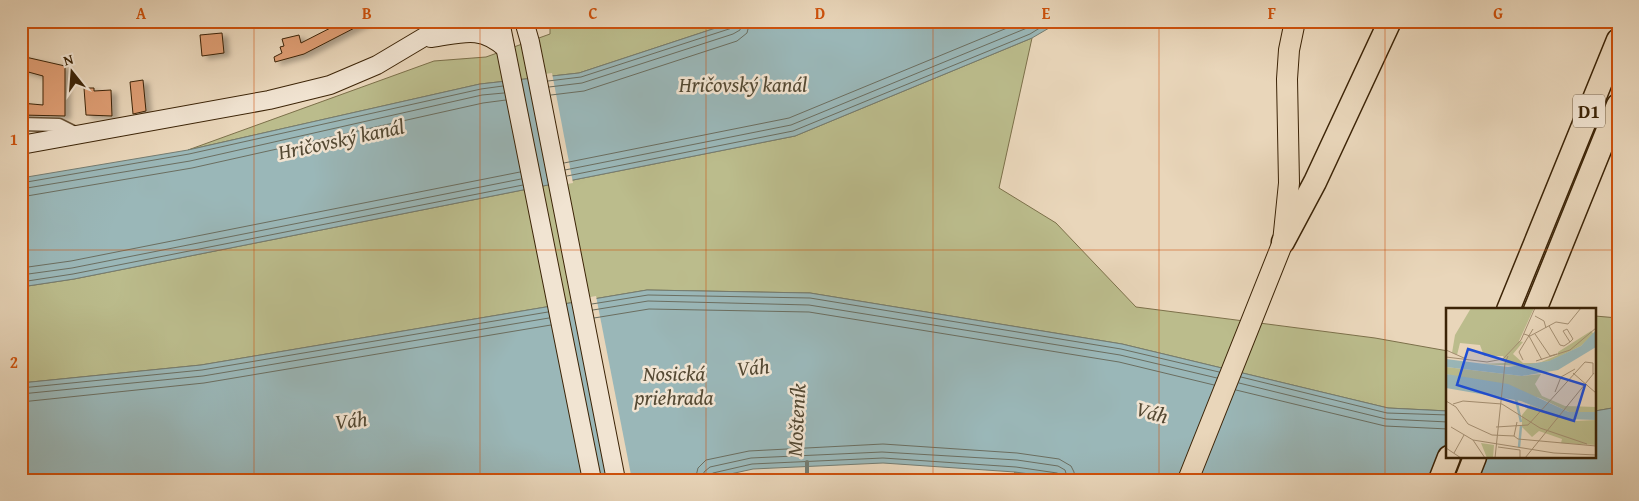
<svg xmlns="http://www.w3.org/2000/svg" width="1639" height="501" font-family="'Gentium Book Plus',serif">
<defs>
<filter id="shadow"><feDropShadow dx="5.5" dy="3" stdDeviation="2.5" flood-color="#0004"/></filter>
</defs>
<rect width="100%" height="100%" fill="#e9d6ba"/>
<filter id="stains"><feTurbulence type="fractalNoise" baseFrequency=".004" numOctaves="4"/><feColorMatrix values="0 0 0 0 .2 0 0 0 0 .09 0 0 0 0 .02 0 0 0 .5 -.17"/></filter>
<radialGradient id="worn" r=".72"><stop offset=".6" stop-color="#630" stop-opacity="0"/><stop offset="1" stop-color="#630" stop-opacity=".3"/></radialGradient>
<g fill="#bbbc8c" stroke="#7c704a">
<polygon points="550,21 737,21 579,73 480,84 188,150 434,61 486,57 550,34"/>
<polygon points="1032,38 999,188 1056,223 1136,307 1375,338 1448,351 1448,411 1388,408 1122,344 810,293 647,290 201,365 21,383 21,287 74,279 795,136"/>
<polygon points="1595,316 1618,318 1618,407 1595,411"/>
<polygon points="1015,472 1073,480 1010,480"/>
</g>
<g fill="#9ab7b8" stroke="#747c71">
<polygon points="737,21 1061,21 1032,38 795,136 74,279 21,287 21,178 188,150 480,84 579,73"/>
<polygon points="647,290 810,293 1122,344 1388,408 1448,411 1448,457 1595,457 1595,411 1618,407 1618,480 1073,480 1015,472 883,463 753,469 703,480 21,480 21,383 201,365"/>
</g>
<g fill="#e9d6ba">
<polygon points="552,73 573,183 550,187 528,76"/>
<polygon points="596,296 632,480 608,480 573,300"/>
</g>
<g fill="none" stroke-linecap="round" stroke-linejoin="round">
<g stroke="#6b6e60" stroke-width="1">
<polyline points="548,81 581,77 732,28 735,26 736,21"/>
<polyline points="549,87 582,83 733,34 740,30 742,21"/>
<polyline points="551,95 584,91 737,41 747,33 750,21"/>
<polyline points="564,163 789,118 1024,21"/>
<polyline points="565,170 791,125 1027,28 1038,21"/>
<polyline points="567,176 793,131 1030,34 1051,21"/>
<polyline points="21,183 189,154 481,89 503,86"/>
<polyline points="21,189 190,161 482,95 504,93"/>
<polyline points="21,197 192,168 483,103 506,100"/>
<polyline points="21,268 71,261 520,172"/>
<polyline points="21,275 72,268 521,179"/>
<polyline points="21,282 73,274 523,185"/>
<polyline points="592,304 648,295 810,298 1121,349 1219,372"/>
<polyline points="593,310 648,301 809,305 1120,355 1217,378"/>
<polyline points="594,318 649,309 809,312 1119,362 1214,385"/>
<polyline points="1241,377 1387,413 1448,415"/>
<polyline points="1239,383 1386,419 1448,422"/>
<polyline points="21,388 202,370 548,312"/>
<polyline points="1236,390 1385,426 1448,429"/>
<polyline points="21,394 203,376 549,318"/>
<polyline points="21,402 204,383 551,325"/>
<polyline points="695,480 698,468 706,460 749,451 883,444 1017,453 1059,459 1071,466 1074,472 1075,480"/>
<polyline points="703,480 704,472 710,467 751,458 882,452 1017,460 1058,466 1065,470 1068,480"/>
<polyline points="709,480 710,475 713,473 752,464 883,458 1016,467 1057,473 1061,475 1061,480"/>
</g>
<polyline stroke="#747c71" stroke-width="4" points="807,462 807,480"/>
</g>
<g fill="#de9d73" stroke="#3c2407" filter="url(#shadow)">
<polygon points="344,21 368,21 304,54 275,62 274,57 282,53 280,47 284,46 282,39 299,35 301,43"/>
<polygon points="222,33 224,53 202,56 200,35"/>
<polygon points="21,56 65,66 65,116 21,115 21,103 43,105 43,76 21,70"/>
<polygon points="143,80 146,111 133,114 130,82"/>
<polygon points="84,88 94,88 94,91 111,90 112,116 86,115"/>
</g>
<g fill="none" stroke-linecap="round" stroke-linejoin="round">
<defs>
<polyline id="minor" points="21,124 59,125 79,135"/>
<g id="secondary">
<polyline points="500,21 592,480"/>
<polyline points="524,21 530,42 537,77 616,480"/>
<path d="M431,38C461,34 480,25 505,48"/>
<polyline points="21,145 269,100 330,85 377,65 451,21"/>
</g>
<polyline id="trunk" points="1188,480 1283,242 1289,183 1287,79 1289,50 1295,21"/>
<g id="motorway">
<polyline points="1283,242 1315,182 1390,21"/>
<polyline points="1508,310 1618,40"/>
<polyline points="1535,310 1618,105"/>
<polyline points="1440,480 1449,457"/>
<polyline points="1466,480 1475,457"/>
</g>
</defs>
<use href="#minor" stroke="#675034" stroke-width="15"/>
<use href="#secondary" stroke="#3c2407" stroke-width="20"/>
<use href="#trunk" stroke="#3c2407" stroke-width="22"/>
<use href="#motorway" stroke="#3c2407" stroke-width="25"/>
<use href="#minor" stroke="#f1e4d2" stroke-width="12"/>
<use href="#secondary" stroke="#f1e4d2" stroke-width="18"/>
<use href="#trunk" stroke="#e9d6ba" stroke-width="20"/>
<use href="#motorway" stroke="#e9d6ba" stroke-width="22"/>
</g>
<path fill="none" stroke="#ce510b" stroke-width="1" stroke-opacity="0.55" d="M254,21V480M480,21V480M706,21V480M933,21V480M1159,21V480M1385,21V480M21,250H1618"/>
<g text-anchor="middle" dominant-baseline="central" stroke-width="5" stroke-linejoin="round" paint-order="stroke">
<rect fill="#f1e4d2" stroke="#725e44" stroke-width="1" x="1573" y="94.5" width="32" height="33" rx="4"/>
<g font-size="19" font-weight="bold" fill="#3c2407">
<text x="1589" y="111">D1</text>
</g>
<g font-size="21" font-style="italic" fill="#544933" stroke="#f1e4d2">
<text x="743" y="84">Hričovský kanál</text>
<text transform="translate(341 139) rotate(-12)">Hričovský kanál</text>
<text transform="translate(753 367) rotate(-5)">Váh</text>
<text x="674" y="373">Nosická<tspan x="674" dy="24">priehrada</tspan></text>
<text transform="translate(1152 412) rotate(16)">Váh</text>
<text transform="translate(351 420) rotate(-6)">Váh</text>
<text transform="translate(796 420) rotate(-87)">Mošteník</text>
</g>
</g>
<g transform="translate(1446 308)">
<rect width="150" height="150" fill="#e9d6ba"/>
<path d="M25,0H88L73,33L77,34L67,46L77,55H93L112,47V44L145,23L148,26L135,38L104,53L77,58L32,56L60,55L57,48H38L34,37L14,35L11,47L6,45L9,27ZM0,59L76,68L95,66L89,76L96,88L119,98L150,99V104H123L94,90L0,66ZM84,97L129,113L150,112V137L115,135L116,131L93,123L86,129L76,119V107ZM35,135L48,137L47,150H41Z" fill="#bbbc8c"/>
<path d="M150,22V39L112,62L76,68L0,59V51L62,59L103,53L135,38ZM0,66L62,76L123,104H150V112L120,111L75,93L0,80Z" fill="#9ab7b8"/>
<path fill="none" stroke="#9ab7b8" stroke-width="2.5" d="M70,91L75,114M73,139L75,118"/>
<path fill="none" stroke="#a48f72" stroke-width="1" d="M89,8L98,13L100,20M103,18L114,37L118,38L124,34L117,23L121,21L127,31L124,34M78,26L84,28L110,14L122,16L135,0M89,26L104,48L111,46M83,28L96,52M0,42L18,50M0,49L41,54L57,51L75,32L89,0M77,52L73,44L87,21M90,53L124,42L150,20M127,65L150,85M109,84L115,69L129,61M0,93L10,99L22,116L46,127L68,128L71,114M7,96L17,93L56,96L94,120L141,136M5,119L27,132L39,150M50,119L82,117L139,54L147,55V66M68,128L72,131L150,138M27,132L108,145L150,147M52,139L74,142V150M0,140L15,150M8,145L18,127M49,150L59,55L62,48M79,150L148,65"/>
<path fill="#1d4ed8" fill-opacity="0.15" stroke="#1d4ed8" stroke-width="2.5" d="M22,41L139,77L128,113L11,77Z"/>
<rect width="150" height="150" fill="none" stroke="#3c2407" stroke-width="2.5"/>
</g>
<rect width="1639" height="501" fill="none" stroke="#e9d6ba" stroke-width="55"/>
<g transform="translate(72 72) rotate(343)" stroke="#f1e4d2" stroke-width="4" paint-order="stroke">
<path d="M0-4L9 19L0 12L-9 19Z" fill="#3c2407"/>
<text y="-8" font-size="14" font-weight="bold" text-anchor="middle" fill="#3c2407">N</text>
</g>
<rect x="28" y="28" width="1584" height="446" fill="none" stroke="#ce510b" stroke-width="2"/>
<g font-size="16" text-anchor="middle" font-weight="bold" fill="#ce510b">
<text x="141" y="19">A</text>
<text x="367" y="19">B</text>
<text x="593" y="19">C</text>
<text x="820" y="19">D</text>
<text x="1046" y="19">E</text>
<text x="1272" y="19">F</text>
<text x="1498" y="19">G</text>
<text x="14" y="145">1</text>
<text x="14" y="368">2</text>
</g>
<rect width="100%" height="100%" filter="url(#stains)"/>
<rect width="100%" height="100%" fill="url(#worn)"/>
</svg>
